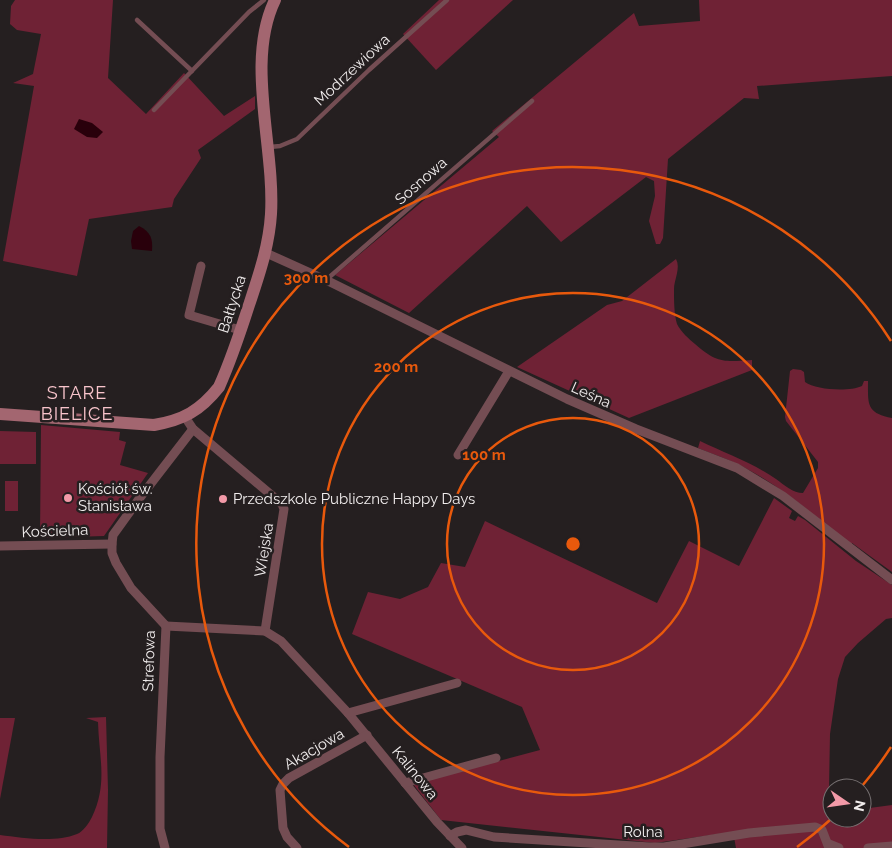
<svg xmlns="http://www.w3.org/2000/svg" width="892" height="848" font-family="Raleway,sans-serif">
<rect width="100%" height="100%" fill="#251f20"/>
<g fill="#6f2235">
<polygon points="15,0 113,0 108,78 146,114 184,73 224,116 255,96 255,109 198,150 201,158 174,199 172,207 89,219 77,276 3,261 34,86 13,83 33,74 41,34 17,30 10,24 11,6"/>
<polygon points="439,0 513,0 436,70 403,34"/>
<polygon points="699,0 892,0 892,76 757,86 759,99 744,98 668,159 663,238 660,244 656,244 649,221 655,196 654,181 646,177 561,242 527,206 409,313 335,275 499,137 492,131 634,13 639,26 700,21"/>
<path d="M676,259C681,268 674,280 674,289C674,300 674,314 677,324C681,332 689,339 695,344C717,363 723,362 752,360V370L629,418L517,367L607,305L622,301Z"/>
<path d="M793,369L801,370L804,372L805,382C816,390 849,392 862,386L864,381H868C868,404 866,413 892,418V572L852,543V546C818,519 785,489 747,469C732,460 714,455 698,448L700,441C725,453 753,463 776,479C784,485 793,493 803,493L818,468V462L786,421L785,417L790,371Z"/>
<polygon points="41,425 120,432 119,440 126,442 120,465 148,473 104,536 40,538"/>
<polygon points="0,431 36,432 36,464 0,464"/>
<rect x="5" y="481" width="13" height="30"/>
<polygon points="774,498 792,511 789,518 795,521 798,516 805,520 856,561 892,585 892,618 886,619 858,643 845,657 838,679 830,734 829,790 832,818 862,818 862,809 892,805 892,848 736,848 733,832 655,843 441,820 413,784 540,750 522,707 352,634 368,592 400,599 428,587 441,563 465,567 485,521 657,603 689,541 739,566"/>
<path d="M106,717L108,790L107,848H0V835C23,838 55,843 77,834C83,832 89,823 92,817C108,783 99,758 98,722L86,718Z"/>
<polygon points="0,718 15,718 0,799"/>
</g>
<g fill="#29000b">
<polygon points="79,119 92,123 103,132 97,138 87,137 74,129"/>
<path d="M139,226C151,232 153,239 152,251L132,249L131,241L133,231Z"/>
</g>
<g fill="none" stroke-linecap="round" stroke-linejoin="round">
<g stroke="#744d53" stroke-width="4.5">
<polyline points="137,20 192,71"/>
<polyline points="154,110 249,12 264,0"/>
<polyline points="270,147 280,146 297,139 369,70 447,0"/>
<polyline points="326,280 532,101"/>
</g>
<g stroke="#744d53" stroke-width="9">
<polyline points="266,253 326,280 567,399 636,429 737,468 783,496 892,580"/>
<polyline points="201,266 189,315 240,330"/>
<polyline points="185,417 193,429 282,504 284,509 265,631"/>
<polyline points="458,455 509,371"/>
<polyline points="0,546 112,544"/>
<polyline points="166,626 265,631 281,641 348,713 437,822 462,848"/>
<polyline points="166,626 131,588 116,563 112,553 112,544 113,535 139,499 193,429"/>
<polyline points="348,713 457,683"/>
<polyline points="405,783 496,758"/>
<polyline points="450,836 457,832 466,830 494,837 650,847 664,847 749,833 815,827 822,830 829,848"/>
<polyline points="829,844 839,848"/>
<polyline points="165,848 160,829 160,757 166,626"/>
<polyline points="297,848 287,837 283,828 280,790 283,784 289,778 367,735"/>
<polyline points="868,848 892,846"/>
</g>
<path stroke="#a36670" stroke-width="12" d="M0,414L154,425C183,420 200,411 219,387C231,360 240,333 249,305C259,275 269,246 271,214C275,146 245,62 275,0"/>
</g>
<g fill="none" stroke="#e8590c" stroke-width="2.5">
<circle cx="573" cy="544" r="126"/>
<circle cx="573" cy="544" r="251"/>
<path d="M891 747A377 377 0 0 1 862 786M830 820A377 377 0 0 1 797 847M349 847A377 377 0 1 1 891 341"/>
</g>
<g fill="#f39aa8" stroke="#251f20" stroke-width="2">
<circle cx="68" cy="498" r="5"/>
<circle cx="223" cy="499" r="5"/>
</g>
<g text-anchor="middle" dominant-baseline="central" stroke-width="5" stroke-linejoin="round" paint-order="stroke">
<g font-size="15" fill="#f1eded" stroke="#251f20">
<text transform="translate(352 70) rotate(-43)">Modrzewiowa</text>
<text transform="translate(421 181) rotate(-41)">Sosnowa</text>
<text transform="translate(232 304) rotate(-72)">Bałtycka</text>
<text transform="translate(591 395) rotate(24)">Leśna</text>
<text transform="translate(55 531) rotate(-2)">Kościelna</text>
<text transform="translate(264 550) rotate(-81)">Wiejska</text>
<text transform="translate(149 661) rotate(-88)">Strefowa</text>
<text transform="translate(314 749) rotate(-30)">Akacjowa</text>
<text transform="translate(415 773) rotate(51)">Kalinowa</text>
<text x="643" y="832">Rolna</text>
</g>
<g font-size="15" fill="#f1eded" stroke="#251f20" text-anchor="start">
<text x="78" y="489">Kościół św.<tspan x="78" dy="17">Stanisława</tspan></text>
<text x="233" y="499">Przedszkole Publiczne Happy Days</text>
</g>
<g font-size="18" letter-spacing="1" fill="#f8c4cb" stroke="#251f20">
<text x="77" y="392">STARE<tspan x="77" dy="21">BIELICE</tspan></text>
</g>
</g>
<circle cx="573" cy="544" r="8" fill="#e8590c" stroke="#251f20" stroke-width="2.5"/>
<g font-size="15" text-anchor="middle" font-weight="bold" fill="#e8590c" stroke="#251f20" stroke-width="5" stroke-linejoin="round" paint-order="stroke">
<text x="306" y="283">300 m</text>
<text x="396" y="372">200 m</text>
<text x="484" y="460">100 m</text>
</g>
<g transform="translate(847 803) rotate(103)"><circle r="24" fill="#251f20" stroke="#777172"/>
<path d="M0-4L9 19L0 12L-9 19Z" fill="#f39aa8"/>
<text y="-8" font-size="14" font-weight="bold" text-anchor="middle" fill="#f1eded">N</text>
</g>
</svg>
